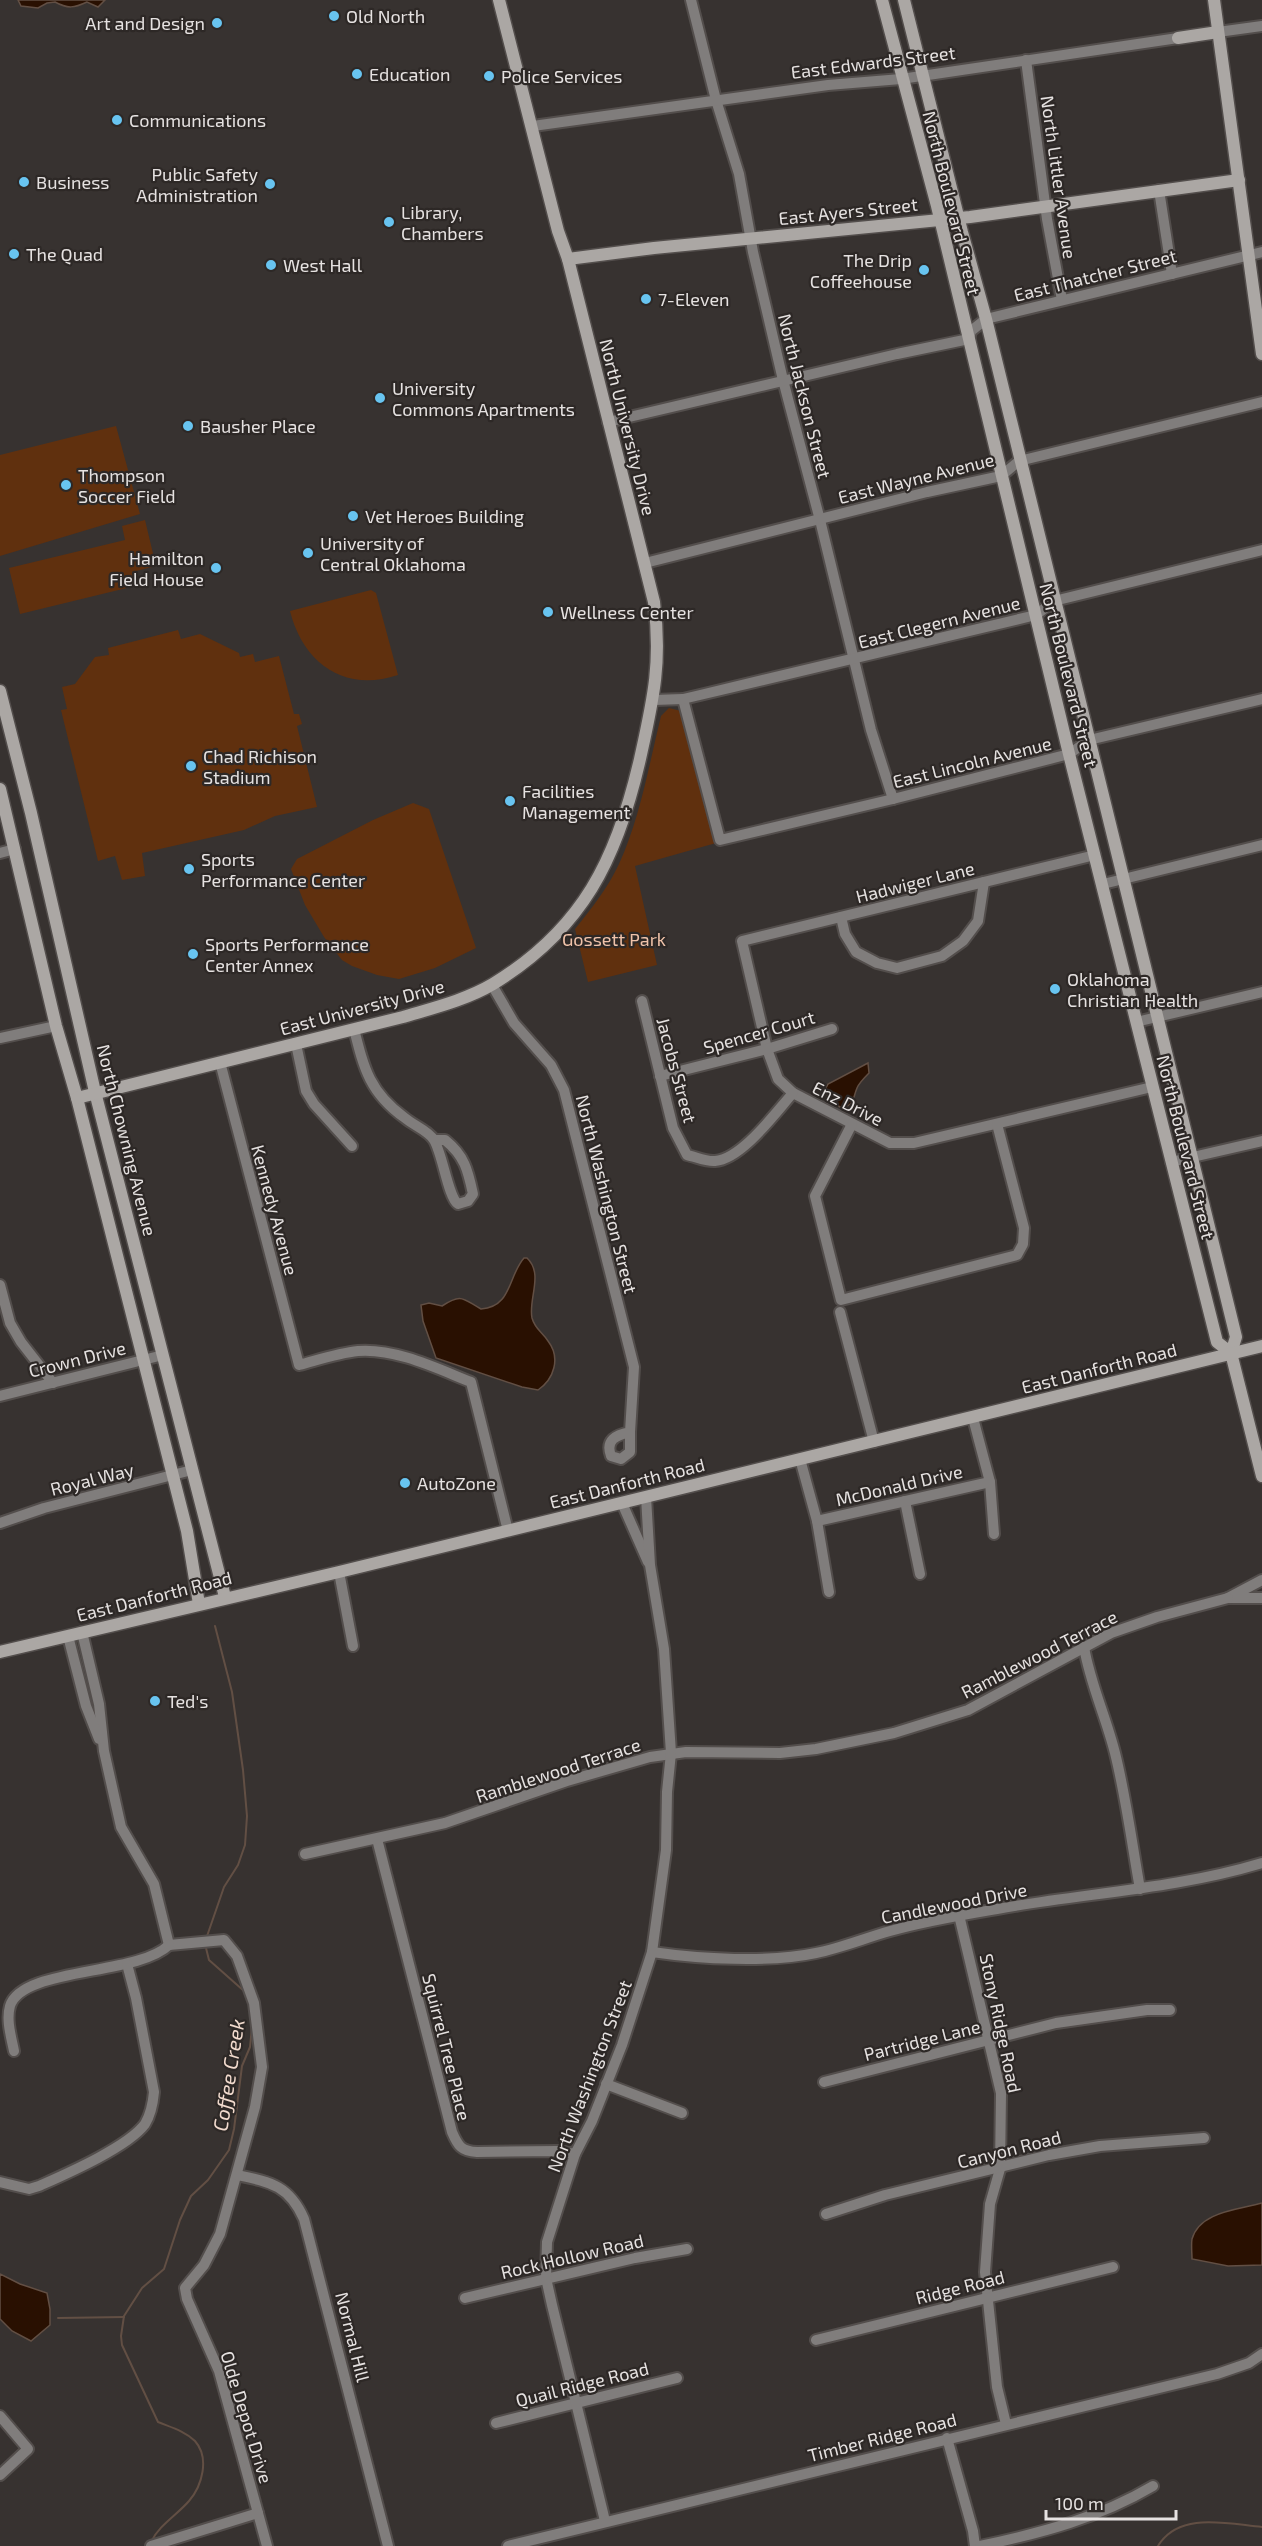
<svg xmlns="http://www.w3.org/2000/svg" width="1262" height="2546" font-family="'Exo 2',sans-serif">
<rect width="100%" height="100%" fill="#373230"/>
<g fill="#60300e">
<polygon points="116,426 140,514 0,556 0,455"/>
<polygon points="145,520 156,566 132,572 135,586 20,614 9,568 125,540 122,526"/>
<path d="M371,590L376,593L398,675C344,693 303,663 290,611Z"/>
<polygon points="178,630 181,639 200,634 239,653 240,657 253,654 255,662 279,656 294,714 299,714 302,724 297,726 317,807 275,816 244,830 142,853 145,876 122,880 115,856 98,861 61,710 67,709 62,687 75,684 95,657 109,655 108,648"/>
<path d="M669,708L681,711L716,843L635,866L657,965L588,982L575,929C591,909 608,888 619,864C640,818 649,765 661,716Z"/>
<polygon points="413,803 429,809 476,948 435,968 399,979 377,975 352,966 342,960 324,937 305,905 291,869 297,859 373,820"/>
</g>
<g fill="#291001" stroke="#624f44" stroke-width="1.5">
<path d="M18,0H105L98,7L87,2C74,8 68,9 55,2L47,3L38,8L21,6Z"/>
<path d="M868,1063L869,1073C865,1077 859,1083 857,1088C852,1100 855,1106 840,1107L830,1101L824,1092L828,1084Z"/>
<path d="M524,1258H527C544,1274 528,1299 532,1318C535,1329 542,1332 548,1341C561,1358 554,1379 538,1390L522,1387L436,1358L423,1321L421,1305L429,1303L442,1306C462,1293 463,1299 481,1309C512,1307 508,1276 524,1258Z"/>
<path d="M1262,2203V2265L1228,2266L1192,2259C1192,2253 1191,2245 1192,2239C1200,2211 1239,2210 1262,2203Z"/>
<polygon points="0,2274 20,2284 47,2293 50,2309 50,2325 31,2341 12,2331 0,2319"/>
</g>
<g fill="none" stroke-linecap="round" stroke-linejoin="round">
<g stroke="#624f44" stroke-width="2">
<polyline points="206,1939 224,1887 238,1865 245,1845 247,1816 243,1770 232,1692 215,1626"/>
<polyline points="205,1944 209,1960 244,1991"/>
<polyline points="58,2318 124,2317"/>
<path d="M151,2542C159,2525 177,2515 189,2501C202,2486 210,2458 195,2441C185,2431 170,2427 158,2422L122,2345L121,2336L124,2316L142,2288L164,2269L180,2220L191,2196L208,2180L229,2150L234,2129L242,2066L250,2047L252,2027"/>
<path d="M1158,2546C1179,2511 1228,2524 1262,2527"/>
</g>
<defs>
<g id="street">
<polyline points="691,0 716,100 739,174 753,252 783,380 820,520 871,730 893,799"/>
<polyline points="1218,32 1262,26"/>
<polyline points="1026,60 1047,219 1062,300"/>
<polyline points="533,126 828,85 901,79 1178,38"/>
<polyline points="1159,190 1172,274"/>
<polyline points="608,422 897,354 969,339 971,331 986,319 1262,252"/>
<polyline points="645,563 927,492 1001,476 1019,461 1262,402"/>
<polyline points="683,699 720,840 893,799 1069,754 1089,740 1262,699"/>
<polyline points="654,700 683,699 700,695 1036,615 1054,601 1262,550"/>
<polyline points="0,853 15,849"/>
<polyline points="1095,855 742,941 767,1049 778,1079 793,1093 890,1143 914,1143 1152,1087"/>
<polyline points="1103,884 1262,845"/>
<polyline points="841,917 845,934 856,952 877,963 897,968 942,956 963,941 978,921 984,882"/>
<path d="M492,985L514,1023L551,1065L564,1090L634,1367L630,1432C616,1435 605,1440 611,1456L621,1459L630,1452V1432"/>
<path d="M642,1001L673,1128L687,1155C696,1157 707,1162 715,1161C742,1159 776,1112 793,1093"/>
<polyline points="1136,1022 1262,992"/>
<path d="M354,1029C364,1069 370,1093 405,1118C413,1125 429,1131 434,1140C443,1155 448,1197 458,1204L468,1201L473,1194C468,1171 465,1156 445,1140H434"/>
<polyline points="0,1038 56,1026"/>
<polyline points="296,1044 306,1091 314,1104 352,1146"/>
<path d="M220,1062L299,1365C318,1360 338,1353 358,1351C396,1348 438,1369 471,1382L508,1531"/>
<polyline points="660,1076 767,1049 832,1029"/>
<polyline points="852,1124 815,1196 841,1300 1017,1255 1023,1244 1024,1228 997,1124"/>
<polyline points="1171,1162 1262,1141"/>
<polyline points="0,1285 10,1323 21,1342 53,1383"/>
<polyline points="840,1312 874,1442"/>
<polyline points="0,1396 163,1355"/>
<polyline points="973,1418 990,1482 994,1534"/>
<polyline points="800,1459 817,1521 829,1592"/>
<polyline points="905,1501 920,1574"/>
<polyline points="622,1503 648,1562"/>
<polyline points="817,1521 990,1482"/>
<polyline points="0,1523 44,1508 192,1470"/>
<polyline points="339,1572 353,1646"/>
<polyline points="1262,1580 1228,1598 1262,1598"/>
<polyline points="82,1632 99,1704 104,1751 121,1827 154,1884 169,1945"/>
<polyline points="68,1636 86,1706 99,1739"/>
<path d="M1084,1647C1090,1683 1106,1717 1115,1753C1126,1797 1132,1844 1140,1889"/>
<path d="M377,1839L452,2132C458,2146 461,2151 477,2152L557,2151L575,2154"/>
<polyline points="305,1854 445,1823 567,1781 650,1757 686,1752 780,1753 816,1749 894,1733 968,1710 1111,1633 1157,1617 1228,1598"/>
<polyline points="959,1915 1001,2093 1000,2169 990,2204 985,2272 997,2387 1006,2424"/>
<polyline points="169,1945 224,1940 237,1956 254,2003 262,2067 255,2107 220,2234 204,2265 185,2288 187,2299 219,2371 267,2546"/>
<path d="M652,1952C700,1959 769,1963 816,1953C841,1948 865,1938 890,1931C925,1921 962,1915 997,1909C1086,1893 1176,1889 1262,1863"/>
<path d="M14,2051C11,2036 6,2020 10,2006C22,1967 137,1976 169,1945"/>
<polyline points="824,2082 1056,2023 1147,2010 1170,2010"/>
<polyline points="606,2084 682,2113"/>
<path d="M237,2175C270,2182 289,2185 304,2219L388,2546"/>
<path d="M0,2182L29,2189L39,2186C66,2174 128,2147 145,2124C151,2114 153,2103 154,2092L136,1998L127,1964"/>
<polyline points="826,2214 885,2195 1049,2155 1100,2146 1204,2138"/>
<polyline points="465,2298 635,2258 687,2249"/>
<polyline points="816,2340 1113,2267"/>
<polyline points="0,2416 28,2449 0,2475"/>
<polyline points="496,2423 677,2378"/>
<polyline points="947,2438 973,2531 975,2546"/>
<polyline points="605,2521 552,2305 546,2278 547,2242 575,2154 592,2121 622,2045 652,1952 666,1850 667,1792 671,1753 664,1649 650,1565 646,1497"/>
<polyline points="151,2546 258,2513"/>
<polyline points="508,2546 1217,2374 1249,2363 1262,2354"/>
<path d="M980,2546C1041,2533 1099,2518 1153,2486"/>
</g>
<g id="secondary">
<polyline points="882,0 937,206 1069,754 1217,1342 1231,1353"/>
<polyline points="904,0 962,232 986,319 1236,1337 1231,1353 1262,1476"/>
<polyline points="1214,0 1262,354"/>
<polyline points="1178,38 1218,32"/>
<polyline points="568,259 654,248 970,217 1239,180"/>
<polyline points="0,691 31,813 95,1092 225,1597"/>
<polyline points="0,789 56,1026 77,1098 187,1531 199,1604"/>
<path d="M77,1098L403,1017C433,1008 466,1000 493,984C583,929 617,859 640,759C653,700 662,663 654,602L568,259L558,231L499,0"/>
<polyline points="0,1652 339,1572 1262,1346"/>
</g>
</defs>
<use href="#street" stroke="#534e4c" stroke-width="14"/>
<use href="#secondary" stroke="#534e4c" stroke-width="15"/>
<use href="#street" stroke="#807d7c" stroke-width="10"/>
<use href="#secondary" stroke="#aba7a4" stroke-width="12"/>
</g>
<g fill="#68c4f0" stroke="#2d2826" stroke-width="2">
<circle cx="334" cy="16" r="6"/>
<circle cx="217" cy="23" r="6"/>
<circle cx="357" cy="74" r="6"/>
<circle cx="489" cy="76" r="6"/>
<circle cx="117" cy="120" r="6"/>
<circle cx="24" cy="182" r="6"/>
<circle cx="270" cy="184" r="6"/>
<circle cx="389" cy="222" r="6"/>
<circle cx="14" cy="254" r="6"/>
<circle cx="271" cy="265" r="6"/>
<circle cx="924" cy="270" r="6"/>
<circle cx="646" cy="299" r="6"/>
<circle cx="380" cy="398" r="6"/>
<circle cx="188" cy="426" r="6"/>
<circle cx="66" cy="485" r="6"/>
<circle cx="353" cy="516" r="6"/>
<circle cx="308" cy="553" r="6"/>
<circle cx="216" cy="568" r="6"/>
<circle cx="548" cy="612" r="6"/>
<circle cx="191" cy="766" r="6"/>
<circle cx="510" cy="801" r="6"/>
<circle cx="189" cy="869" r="6"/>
<circle cx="193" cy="954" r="6"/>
<circle cx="1055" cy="989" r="6"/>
<circle cx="405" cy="1483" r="6"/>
<circle cx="155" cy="1701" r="6"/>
</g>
<g text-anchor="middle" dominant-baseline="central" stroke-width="4.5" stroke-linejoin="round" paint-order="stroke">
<g font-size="18" fill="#e6e2e1" stroke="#2d2826" text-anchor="start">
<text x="346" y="16">Old North</text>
<text x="205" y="23" text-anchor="end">Art and Design</text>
<text x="369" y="74">Education</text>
<text x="501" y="76">Police Services</text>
<text x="129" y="120">Communications</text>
<text x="258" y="174" text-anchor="end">Public Safety<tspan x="258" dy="21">Administration</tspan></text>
<text x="36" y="182">Business</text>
<text x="401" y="212">Library,<tspan x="401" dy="21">Chambers</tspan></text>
<text x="26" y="254">The Quad</text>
<text x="912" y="260" text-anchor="end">The Drip<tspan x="912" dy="21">Coffeehouse</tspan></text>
<text x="283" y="265">West Hall</text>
<text x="658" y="299">7-Eleven</text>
<text x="392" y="388">University<tspan x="392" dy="21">Commons Apartments</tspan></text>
<text x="200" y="426">Bausher Place</text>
<text x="78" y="475">Thompson<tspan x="78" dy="21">Soccer Field</tspan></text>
<text x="365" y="516">Vet Heroes Building</text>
<text x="320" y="543">University of<tspan x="320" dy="21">Central Oklahoma</tspan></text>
<text x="204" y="558" text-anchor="end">Hamilton<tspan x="204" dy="21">Field House</tspan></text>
<text x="560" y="612">Wellness Center</text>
<text x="203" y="756">Chad Richison<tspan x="203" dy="21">Stadium</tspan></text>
<text x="522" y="791">Facilities<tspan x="522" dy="21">Management</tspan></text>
<text x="201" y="859">Sports<tspan x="201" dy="21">Performance Center</tspan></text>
<text x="205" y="944">Sports Performance<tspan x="205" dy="21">Center Annex</tspan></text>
<text x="1067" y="979">Oklahoma<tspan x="1067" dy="21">Christian Health</tspan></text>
<text x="417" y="1483">AutoZone</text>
<text x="167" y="1701">Ted's</text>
</g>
<g font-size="18" fill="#e6e2e1" stroke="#2d2826">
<text transform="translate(873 62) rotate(-7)">East Edwards Street</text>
<text transform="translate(1059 177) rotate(82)">North Littler Avenue</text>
<text transform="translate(952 203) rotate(76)">North Boulevard Street</text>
<text transform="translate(848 211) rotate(-6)">East Ayers Street</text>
<text transform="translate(1095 275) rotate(-14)">East Thatcher Street</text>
<text transform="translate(805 396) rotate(76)">North Jackson Street</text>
<text transform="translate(628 427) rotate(76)">North University Drive</text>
<text transform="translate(916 478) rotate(-14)">East Wayne Avenue</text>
<text transform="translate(939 622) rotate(-14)">East Clegern Avenue</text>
<text transform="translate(1069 675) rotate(76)">North Boulevard Street</text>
<text transform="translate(972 762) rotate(-14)">East Lincoln Avenue</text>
<text transform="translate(915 882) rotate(-14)">Hadwiger Lane</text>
<text transform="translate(362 1007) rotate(-15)">East University Drive</text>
<text transform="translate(759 1032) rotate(-16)">Spencer Court</text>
<text transform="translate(677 1070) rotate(75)">Jacobs Street</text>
<text transform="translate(848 1103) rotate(27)">Enz Drive</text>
<text transform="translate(127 1140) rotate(76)">North Chowning Avenue</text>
<text transform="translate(1186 1147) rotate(76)">North Boulevard Street</text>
<text transform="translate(607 1194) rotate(76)">North Washington Street</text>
<text transform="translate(275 1210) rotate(75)">Kennedy Avenue</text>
<text transform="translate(77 1359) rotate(-14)">Crown Drive</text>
<text transform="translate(1099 1368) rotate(-14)">East Danforth Road</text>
<text transform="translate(92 1479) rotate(-14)">Royal Way</text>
<text transform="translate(627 1483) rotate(-14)">East Danforth Road</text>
<text transform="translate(899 1485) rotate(-13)">McDonald Drive</text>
<text transform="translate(154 1596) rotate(-14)">East Danforth Road</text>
<text transform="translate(1039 1654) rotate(-27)">Ramblewood Terrace</text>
<text transform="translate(558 1770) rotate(-18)">Ramblewood Terrace</text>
<text transform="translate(954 1903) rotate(-11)">Candlewood Drive</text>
<text transform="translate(1001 2023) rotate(78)">Stony Ridge Road</text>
<text transform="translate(922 2040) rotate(-14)">Partridge Lane</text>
<text transform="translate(447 2047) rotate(76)">Squirrel Tree Place</text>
<text transform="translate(589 2076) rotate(-69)">North Washington Street</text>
<text transform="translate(1009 2149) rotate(-14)">Canyon Road</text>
<text transform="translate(572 2256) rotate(-13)">Rock Hollow Road</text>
<text transform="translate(960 2287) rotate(-14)">Ridge Road</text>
<text transform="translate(353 2337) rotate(76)">Normal Hill</text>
<text transform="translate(582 2384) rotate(-14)">Quail Ridge Road</text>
<text transform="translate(247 2417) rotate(73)">Olde Depot Drive</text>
<text transform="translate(882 2437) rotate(-14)">Timber Ridge Road</text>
</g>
<g font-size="18" fill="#f0c3aa" stroke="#2d2826">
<text x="614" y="939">Gossett Park</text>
</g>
<g font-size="20" font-style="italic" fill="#f2dbce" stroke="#2d2826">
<text transform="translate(228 2075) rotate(-81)">Coffee Creek</text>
</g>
</g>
<path d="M1046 2510v9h130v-9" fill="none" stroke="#e6e2e1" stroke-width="3"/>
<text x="1055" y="2510" font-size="18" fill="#e6e2e1" stroke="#2d2826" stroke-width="4.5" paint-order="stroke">100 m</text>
</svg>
